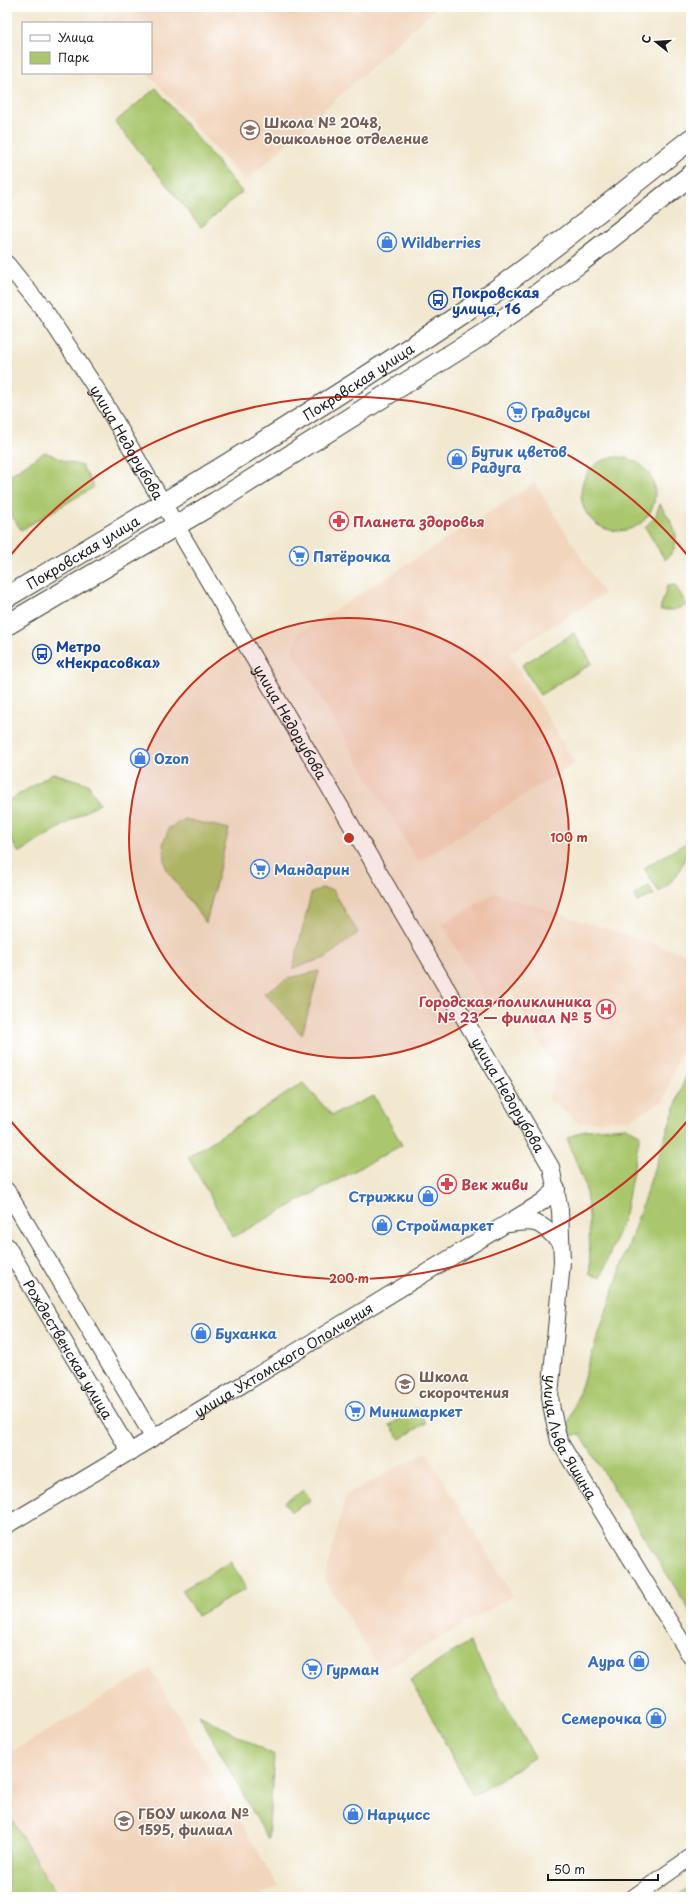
<svg xmlns="http://www.w3.org/2000/svg" width="698" height="1904" font-family="'Playpen Sans',sans-serif">
<rect width="100%" height="100%" fill="#fff"/>
<filter id="ink" filterUnits="userSpaceOnUse"><feTurbulence type="fractalNoise" baseFrequency=".025" numOctaves="2"/><feDisplacementMap in="SourceGraphic" scale="8" xChannelSelector="R" yChannelSelector="G"/><feConvolveMatrix kernelMatrix="1 2 1 2 8 2 1 2 1" color-interpolation-filters="sRGB"/></filter>
<filter id="wash" filterUnits="userSpaceOnUse"><feTurbulence type="fractalNoise" baseFrequency=".012" numOctaves="4" result="noise"/><feDisplacementMap in="SourceGraphic" scale="16" xChannelSelector="R" yChannelSelector="G"/><feGaussianBlur stdDeviation="0.9" result="paint"/><feColorMatrix in="noise" values="0 0 0 0 0 0 0 0 0 0 0 0 0 0 0 0 0 1.4 0 .05"/><feComposite in="paint" operator="in"/></filter>
<g filter="url(#wash)">
<rect width="100%" height="100%" fill="#f2e8d0"/>
<g fill="#f2d5bd">
<polygon points="111,7 437,7 245,182 148,73 151,73 151,23 103,23 101,20"/>
<polygon points="535,483 604,594 509,653 575,763 418,862 292,650 300,632"/>
<polygon points="495,893 691,956 691,1018 664,1101 630,1119 579,1123 548,1099 557,1071 509,988 486,1001 442,924"/>
<polygon points="426,1452 513,1596 382,1671 324,1580 346,1495"/>
<polygon points="151,1669 278,1886 260,1897 7,1897 7,1755"/>
</g>
<g fill="#aac76e" stroke="#637245">
<polygon points="156,88 242,192 201,227 115,122"/>
<polygon points="45,452 65,461 82,466 94,487 21,530 7,508 7,477"/>
<circle cx="618" cy="494" r="37"/>
<path d="M660,504C672,523 687,541 665,560L645,527L655,517Z"/>
<polygon points="675,585 687,605 674,610 660,610 667,586"/>
<polygon points="574,633 592,663 540,695 522,665"/>
<polygon points="53,773 88,784 99,803 19,853 7,834 7,802"/>
<polygon points="185,819 229,829 206,923 166,869 163,844 169,828"/>
<path d="M688,842C686,863 676,880 659,892L644,868Z"/>
<polygon points="649,886 654,895 637,902 634,895"/>
<polygon points="321,888 333,890 358,933 325,958 293,968 311,894"/>
<polygon points="319,971 302,1035 264,993 289,978"/>
<polygon points="691,1060 691,1613 580,1434 564,1437"/>
<polygon points="303,1083 332,1115 374,1096 402,1145 233,1237 188,1157"/>
<polygon points="626,1127 640,1134 625,1214 601,1277 590,1275 589,1216 585,1185 567,1138 585,1130"/>
<polygon points="417,1408 426,1423 400,1439 390,1425"/>
<polygon points="304,1490 311,1500 291,1512 285,1502"/>
<polygon points="231,1562 246,1589 197,1616 182,1590"/>
<polygon points="469,1642 535,1757 473,1796 423,1701 410,1680"/>
<polygon points="199,1715 274,1755 268,1839"/>
<polygon points="7,1812 58,1897 7,1897"/>
<polygon points="691,1886 691,1897 675,1897"/>
</g>
</g>
<g filter="url(#ink)">
<g fill="none" stroke-linecap="round" stroke-linejoin="round">
<defs>
<g id="minor">
<path id="s1" d="M7,264L47,314L97,390L551,1167L560,1210L562,1262L550,1396L552,1410L559,1441L691,1657"/>
<polyline points="7,1191 153,1437"/>
<path d="M509,1224C539,1219 540,1223 561,1243"/>
<path id="s2" d="M7,1246L130,1452"/>
<path id="s3" d="M7,1525L235,1389L542,1202L557,1189"/>
<polyline points="634,1897 691,1857"/>
</g>
<g id="major">
<path id="s4" d="M7,597C161,506 315,412 464,312C543,259 616,197 691,139"/>
<polyline points="7,625 216,502 482,335 578,264 691,175"/>
</g>
</defs>
<use href="#minor" stroke="#3c3b37" stroke-width="18"/>
<use href="#major" stroke="#3c3b37" stroke-width="22"/>
<use href="#minor" stroke="#fff" stroke-width="16"/>
<use href="#major" stroke="#fff" stroke-width="20"/>
</g>
</g>
<circle cx="349" cy="838" r="220" fill="#c8321e" fill-opacity=".12"/>
<g fill="none" stroke="#c8321e" stroke-width="2">
<circle cx="349" cy="838" r="220"/>
<path d="M689 1119A441 441 0 0 1 9 1119M9 557A441 441 0 0 1 689 557"/>
</g>
<defs>
<symbol id="school-ring" viewBox="-11 -11 22 22"><circle r="9.5" fill="#fff" stroke="#8d6e63" stroke-width="1.5"/><path d="M0-5L7-2L0 1L-7-2ZM-4 1L0 2.5L4 1V4Q0 6-4 4Z" fill="#8d6e63"/></symbol>
<symbol id="shop-ring" viewBox="-11 -11 22 22"><circle r="9.5" fill="#fff" stroke="#3f7fe0" stroke-width="1.5"/><path d="M-5-2.5h2.3a2.7 3.5 0 0 1 5.4 0H5L5.5 6h-11ZM-1.5-2.5h3a1.5 2.3 0 0 0-3 0Z" fill="#3f7fe0"/></symbol>
<symbol id="bus-ring" viewBox="-11 -11 22 22"><circle r="9.5" fill="#fff" stroke="#1a4fb4" stroke-width="1.5"/><path d="M-5-6H5V4H4V6H2V4H-2V6H-4V4H-5ZM-3.5-4V0h7V-4ZM-3.5 1.2v1.5H-2V1.2ZM2 1.2v1.5H3.5V1.2Z" fill="#1a4fb4"/></symbol>
<symbol id="supermarket-ring" viewBox="-11 -11 22 22"><circle r="9.5" fill="#fff" stroke="#3f7fe0" stroke-width="1.5"/><path d="M-6-5.5h2.5l.6 2H6L4.5 2H-2.5L-4.4-4H-6ZM-1.5 3.2a1.3 1.3 0 1 0 .1 0ZM3 3.2a1.3 1.3 0 1 0 .1 0Z" fill="#3f7fe0"/></symbol>
<symbol id="pharmacy-ring" viewBox="-11 -11 22 22"><circle r="9.5" fill="#fff" stroke="#e0444e" stroke-width="1.5"/><path d="M-2-6h4v4h4v4h-4v4h-4v-4h-4v-4h4Z" fill="#e0444e"/></symbol>
<symbol id="hospital-ring" viewBox="-11 -11 22 22"><circle r="9.5" fill="#fff" stroke="#e0444e" stroke-width="1.5"/><path d="M-5-5h3v3.5h4V-5h3V5h-3V1.5h-4V5h-3Z" fill="#e0444e"/></symbol>
</defs>
<g fill-rule="evenodd">
<use href="#school-ring" x="239" y="119" width="22" height="22"/>
<use href="#shop-ring" x="376" y="231" width="22" height="22"/>
<use href="#bus-ring" x="427" y="289" width="22" height="22"/>
<use href="#supermarket-ring" x="506" y="401" width="22" height="22"/>
<use href="#shop-ring" x="446" y="448" width="22" height="22"/>
<use href="#pharmacy-ring" x="328" y="510" width="22" height="22"/>
<use href="#supermarket-ring" x="288" y="545" width="22" height="22"/>
<use href="#bus-ring" x="31" y="643" width="22" height="22"/>
<use href="#shop-ring" x="129" y="747" width="22" height="22"/>
<use href="#supermarket-ring" x="249" y="858" width="22" height="22"/>
<use href="#hospital-ring" x="595" y="998" width="22" height="22"/>
<use href="#pharmacy-ring" x="436" y="1173" width="22" height="22"/>
<use href="#shop-ring" x="417" y="1185" width="22" height="22"/>
<use href="#shop-ring" x="371" y="1214" width="22" height="22"/>
<use href="#shop-ring" x="190" y="1322" width="22" height="22"/>
<use href="#school-ring" x="394" y="1373" width="22" height="22"/>
<use href="#supermarket-ring" x="344" y="1400" width="22" height="22"/>
<use href="#shop-ring" x="628" y="1650" width="22" height="22"/>
<use href="#supermarket-ring" x="301" y="1658" width="22" height="22"/>
<use href="#shop-ring" x="645" y="1707" width="22" height="22"/>
<use href="#shop-ring" x="342" y="1803" width="22" height="22"/>
<use href="#school-ring" x="113" y="1810" width="22" height="22"/>
</g>
<g text-anchor="middle" dominant-baseline="central" stroke-width="3" stroke-linejoin="round" paint-order="stroke">
<g font-size="14" font-weight="bold" fill="#785e54" stroke="#fff" text-anchor="start">
<text x="264" y="122">Школа № 2048,<tspan x="264" dy="16">дошкольное отделение</tspan></text>
<text x="419" y="1376">Школа<tspan x="419" dy="16">скорочтения</tspan></text>
<text x="138" y="1813">ГБОУ школа №<tspan x="138" dy="16">1595, филиал</tspan></text>
</g>
<g font-size="14" font-weight="bold" fill="#366cbe" stroke="#fff" text-anchor="start">
<text x="401" y="242">Wildberries</text>
<text x="531" y="412">Градусы</text>
<text x="471" y="451">Бутик цветов<tspan x="471" dy="16">Радуга</tspan></text>
<text x="313" y="556">Пятёрочка</text>
<text x="154" y="758">Ozon</text>
<text x="274" y="869">Мандарин</text>
<text x="414" y="1196" text-anchor="end">Стрижки</text>
<text x="396" y="1225">Строймаркет</text>
<text x="215" y="1333">Буханка</text>
<text x="369" y="1411">Минимаркет</text>
<text x="625" y="1661" text-anchor="end">Аура</text>
<text x="326" y="1669">Гурман</text>
<text x="642" y="1718" text-anchor="end">Семерочка</text>
<text x="367" y="1814">Нарцисс</text>
</g>
<g font-size="14" font-weight="bold" fill="#164399" stroke="#fff" text-anchor="start">
<text x="452" y="292">Покровская<tspan x="452" dy="16">улица, 16</tspan></text>
<text x="56" y="646">Метро<tspan x="56" dy="16">«Некрасовка»</tspan></text>
</g>
<g font-size="14" fill="#1c1c1c" stroke="#fff">
<text stroke="none"><textPath href="#s4" startOffset="412">Покровская улица</textPath></text>
<text stroke="none"><textPath href="#s1" startOffset="215">улица Недорубова</textPath></text>
<text stroke="none"><textPath href="#s4" startOffset="88">Покровская улица</textPath></text>
<text stroke="none"><textPath href="#s1" startOffset="539">улица Недорубова</textPath></text>
<text stroke="none"><textPath href="#s1" startOffset="971">улица Недорубова</textPath></text>
<text stroke="none"><textPath href="#s2" startOffset="120">Рождественская улица</textPath></text>
<text stroke="none"><textPath href="#s3" startOffset="322">улица Ухтомского Ополчения</textPath></text>
<text stroke="none"><textPath href="#s1" startOffset="1331">улица Льва Яшина</textPath></text>
</g>
<g font-size="14" font-weight="bold" fill="#be3a42" stroke="#fff" text-anchor="start">
<text x="353" y="521">Планета здоровья</text>
<text x="592" y="1001" text-anchor="end">Городская поликлиника<tspan x="592" dy="16">№ 23 — филиал № 5</tspan></text>
<text x="461" y="1184">Век живи</text>
</g>
</g>
<circle cx="349" cy="838" r="6" fill="#c8321e" stroke="#fff" stroke-width="2"/>
<g font-size="12" text-anchor="middle" font-weight="bold" fill="#c8321e" stroke="#fff" stroke-width="3" stroke-linejoin="round" paint-order="stroke">
<text x="569" y="842">100 m</text>
<text x="349" y="1283">200 m</text>
</g>
<rect width="698" height="1904" fill="none" stroke="#fff" stroke-width="24"/>
<rect x="22" y="22" width="130" height="52" fill="#ffffff" stroke="#a4a4a4"/>
<rect x="30" y="35" width="20" height="6" fill="#ffffff" stroke="#a4a4a4"/>
<text x="58" y="42" font-size="12" fill="#1c1c1c">Улица</text>
<rect x="30" y="52" width="20" height="12" fill="#aac76e" stroke="#a4a4a4"/>
<text x="58" y="62" font-size="12" fill="#1c1c1c">Парк</text>
<g transform="translate(656 42) rotate(287)" stroke="#ffffff" stroke-width="3" paint-order="stroke">
<path d="M0-3L7 15L0 10L-7 15Z" fill="#1c1c1c"/>
<text y="-6" font-size="11" font-weight="bold" text-anchor="middle" fill="#1c1c1c">С</text>
</g>
<path d="M548 1874v6h110v-6" fill="none" stroke="#1c1c1c" stroke-width="2"/>
<text x="554" y="1874" font-size="12" fill="#1c1c1c" stroke="#ffffff" stroke-width="3" paint-order="stroke">50 m</text>
</svg>
